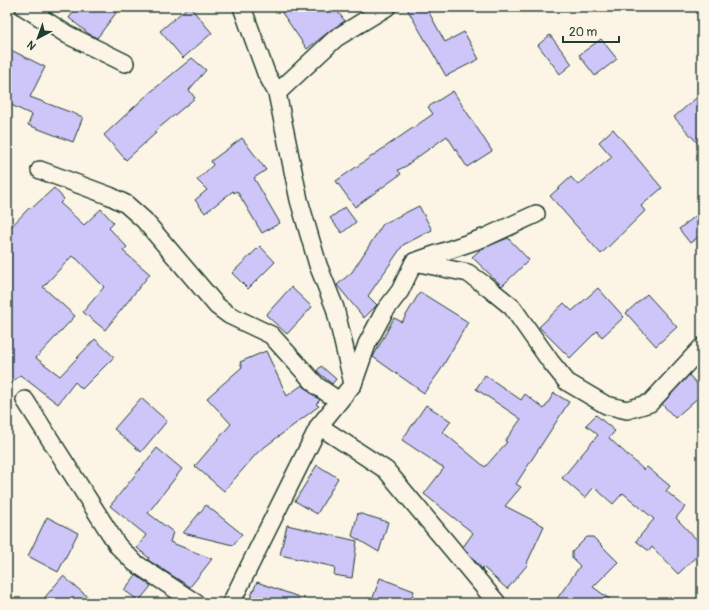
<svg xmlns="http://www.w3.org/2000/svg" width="709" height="610" font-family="Pangolin,sans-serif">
<rect width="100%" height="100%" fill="#fcf5e5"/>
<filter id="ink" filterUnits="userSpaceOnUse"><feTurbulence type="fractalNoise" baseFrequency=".025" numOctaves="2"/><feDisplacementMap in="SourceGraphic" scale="8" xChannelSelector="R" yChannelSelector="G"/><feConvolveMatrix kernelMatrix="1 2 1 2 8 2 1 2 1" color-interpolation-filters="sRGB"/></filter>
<g filter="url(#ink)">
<g fill="#cec6f9" stroke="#1f3d34">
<polygon points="77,7 108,7 116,13 97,38 89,34 69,18"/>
<polygon points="188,7 190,7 212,33 183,58 160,31"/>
<polygon points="278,7 334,7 345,21 331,30 307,49"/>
<polygon points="406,7 426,7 445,42 464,32 479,59 446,76"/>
<polygon points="550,35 572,64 560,74 538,45"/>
<polygon points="601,39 617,59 595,76 579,55"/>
<polygon points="7,48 45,67 30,97 83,117 73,142 28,125 32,115 7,103"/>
<polygon points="192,58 206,70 189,90 195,98 154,132 156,133 126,160 104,135 147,95"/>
<polygon points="453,91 492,151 467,167 447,136 408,164 408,165 398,170 401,174 355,207 336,181 433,114 428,107"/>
<polygon points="702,93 702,148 674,117"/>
<polygon points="613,129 662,188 641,206 645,211 601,254 550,196 571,177 578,185 612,157 599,142"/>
<polygon points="242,138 266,170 254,178 280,223 262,233 237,191 234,193 233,191 205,213 195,200 207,190 197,180 213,165 211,161"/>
<polygon points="54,188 64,199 60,203 84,225 101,209 114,223 109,228 127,247 123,251 150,274 105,330 83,312 104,287 77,259 72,256 43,287 75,316 36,358 60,376 95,339 114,357 82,389 75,382 58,404 20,375 7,388 7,231 30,207 31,209"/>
<polygon points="419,206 432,230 403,245 368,296 377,305 364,318 337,285 352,272 383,224"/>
<polygon points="345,207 356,222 342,233 330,218"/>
<polygon points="702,211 702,234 690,243 679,229"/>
<polygon points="508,238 529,260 502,286 472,257 481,249"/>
<polygon points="260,246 275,262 248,289 232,273"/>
<polygon points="291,287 312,307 287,334 266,315"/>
<polygon points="598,288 624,317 602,337 597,331 570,358 539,327 564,303 572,311"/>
<polygon points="420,292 468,322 440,371 424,393 373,357 394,318 402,322"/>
<polygon points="647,294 677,327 656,346 626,313"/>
<polygon points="266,351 287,396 302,385 320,400 316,404 319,406 258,452 224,491 195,466 231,424 207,398 242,367 240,362"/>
<polygon points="321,366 336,379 332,384 317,371"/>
<polygon points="485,375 521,400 525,394 544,409 554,393 569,402 516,484 521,487 505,506 544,526 527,563 528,564 507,589 483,567 482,569 463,547 473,533 424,494 444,468 402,440 426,405 451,421 443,432 485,467 507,442 505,441 521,419 476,389"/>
<polygon points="689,375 702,389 702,394 675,418 662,404"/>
<polygon points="141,398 167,421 141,452 114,429"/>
<polygon points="596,415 615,431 609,438 644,470 647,467 670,486 666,491 685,507 676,518 702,545 702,551 678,574 652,547 649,551 636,541 654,519 623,493 613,504 594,487 585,498 562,478 598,435 586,425"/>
<polygon points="157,448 182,469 148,513 173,532 170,542 212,559 190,587 148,560 149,558 137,548 146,535 110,506"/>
<polygon points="317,465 338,478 317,514 295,501"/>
<polygon points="206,505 242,534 233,545 183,533"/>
<polygon points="358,513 388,522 379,552 352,536"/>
<polygon points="47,517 78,533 58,572 28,556"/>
<polygon points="287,525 357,541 352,578 334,575 335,567 280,555"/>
<polygon points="587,537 593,537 618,562 593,587 615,603 554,603 580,566 572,558 572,552"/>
<polygon points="136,575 151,586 139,601 124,590"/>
<polygon points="63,576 95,603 40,603"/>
<polygon points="380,578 414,591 410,603 371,603"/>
<polygon points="257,582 310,601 309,603 248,603"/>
</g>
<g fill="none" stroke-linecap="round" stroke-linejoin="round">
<defs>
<g id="street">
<polyline points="24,7 68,35 125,63"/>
<polyline points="242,7 266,73 277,93 299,200 318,265 335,308 353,384"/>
<polyline points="277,93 336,38 387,7"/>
<polyline points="40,170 110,196 126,204 144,220 217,306 229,315 271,335 317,386 339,401"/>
<polyline points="414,262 468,273 486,286 512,307 550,361 567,382 606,405 627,410 650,403 702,347"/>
<polyline points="25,400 118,546 135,563 196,603"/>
<polyline points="319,426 386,470 497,603"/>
<polyline points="231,603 319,426 353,384 367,344 384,312 400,291 414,262 486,237 536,214"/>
</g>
</defs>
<use href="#street" stroke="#1f3d34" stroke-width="20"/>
<use href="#street" stroke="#fcf5e5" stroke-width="17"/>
</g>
</g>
<rect width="709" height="610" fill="none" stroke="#fcf5e5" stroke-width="24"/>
<rect x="12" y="12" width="685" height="586" fill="none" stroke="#1f3d34" stroke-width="1.5" filter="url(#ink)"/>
<g transform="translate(38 38) rotate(221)" stroke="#fcf5e5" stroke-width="3" paint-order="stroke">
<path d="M0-3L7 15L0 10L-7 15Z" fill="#1f3d34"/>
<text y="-6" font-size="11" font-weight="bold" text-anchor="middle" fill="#1f3d34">N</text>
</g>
<path d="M563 36v6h56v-6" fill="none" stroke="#1f3d34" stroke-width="2"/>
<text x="569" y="36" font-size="12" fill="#1f3d34" stroke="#fcf5e5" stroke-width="3" paint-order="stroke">20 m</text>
</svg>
